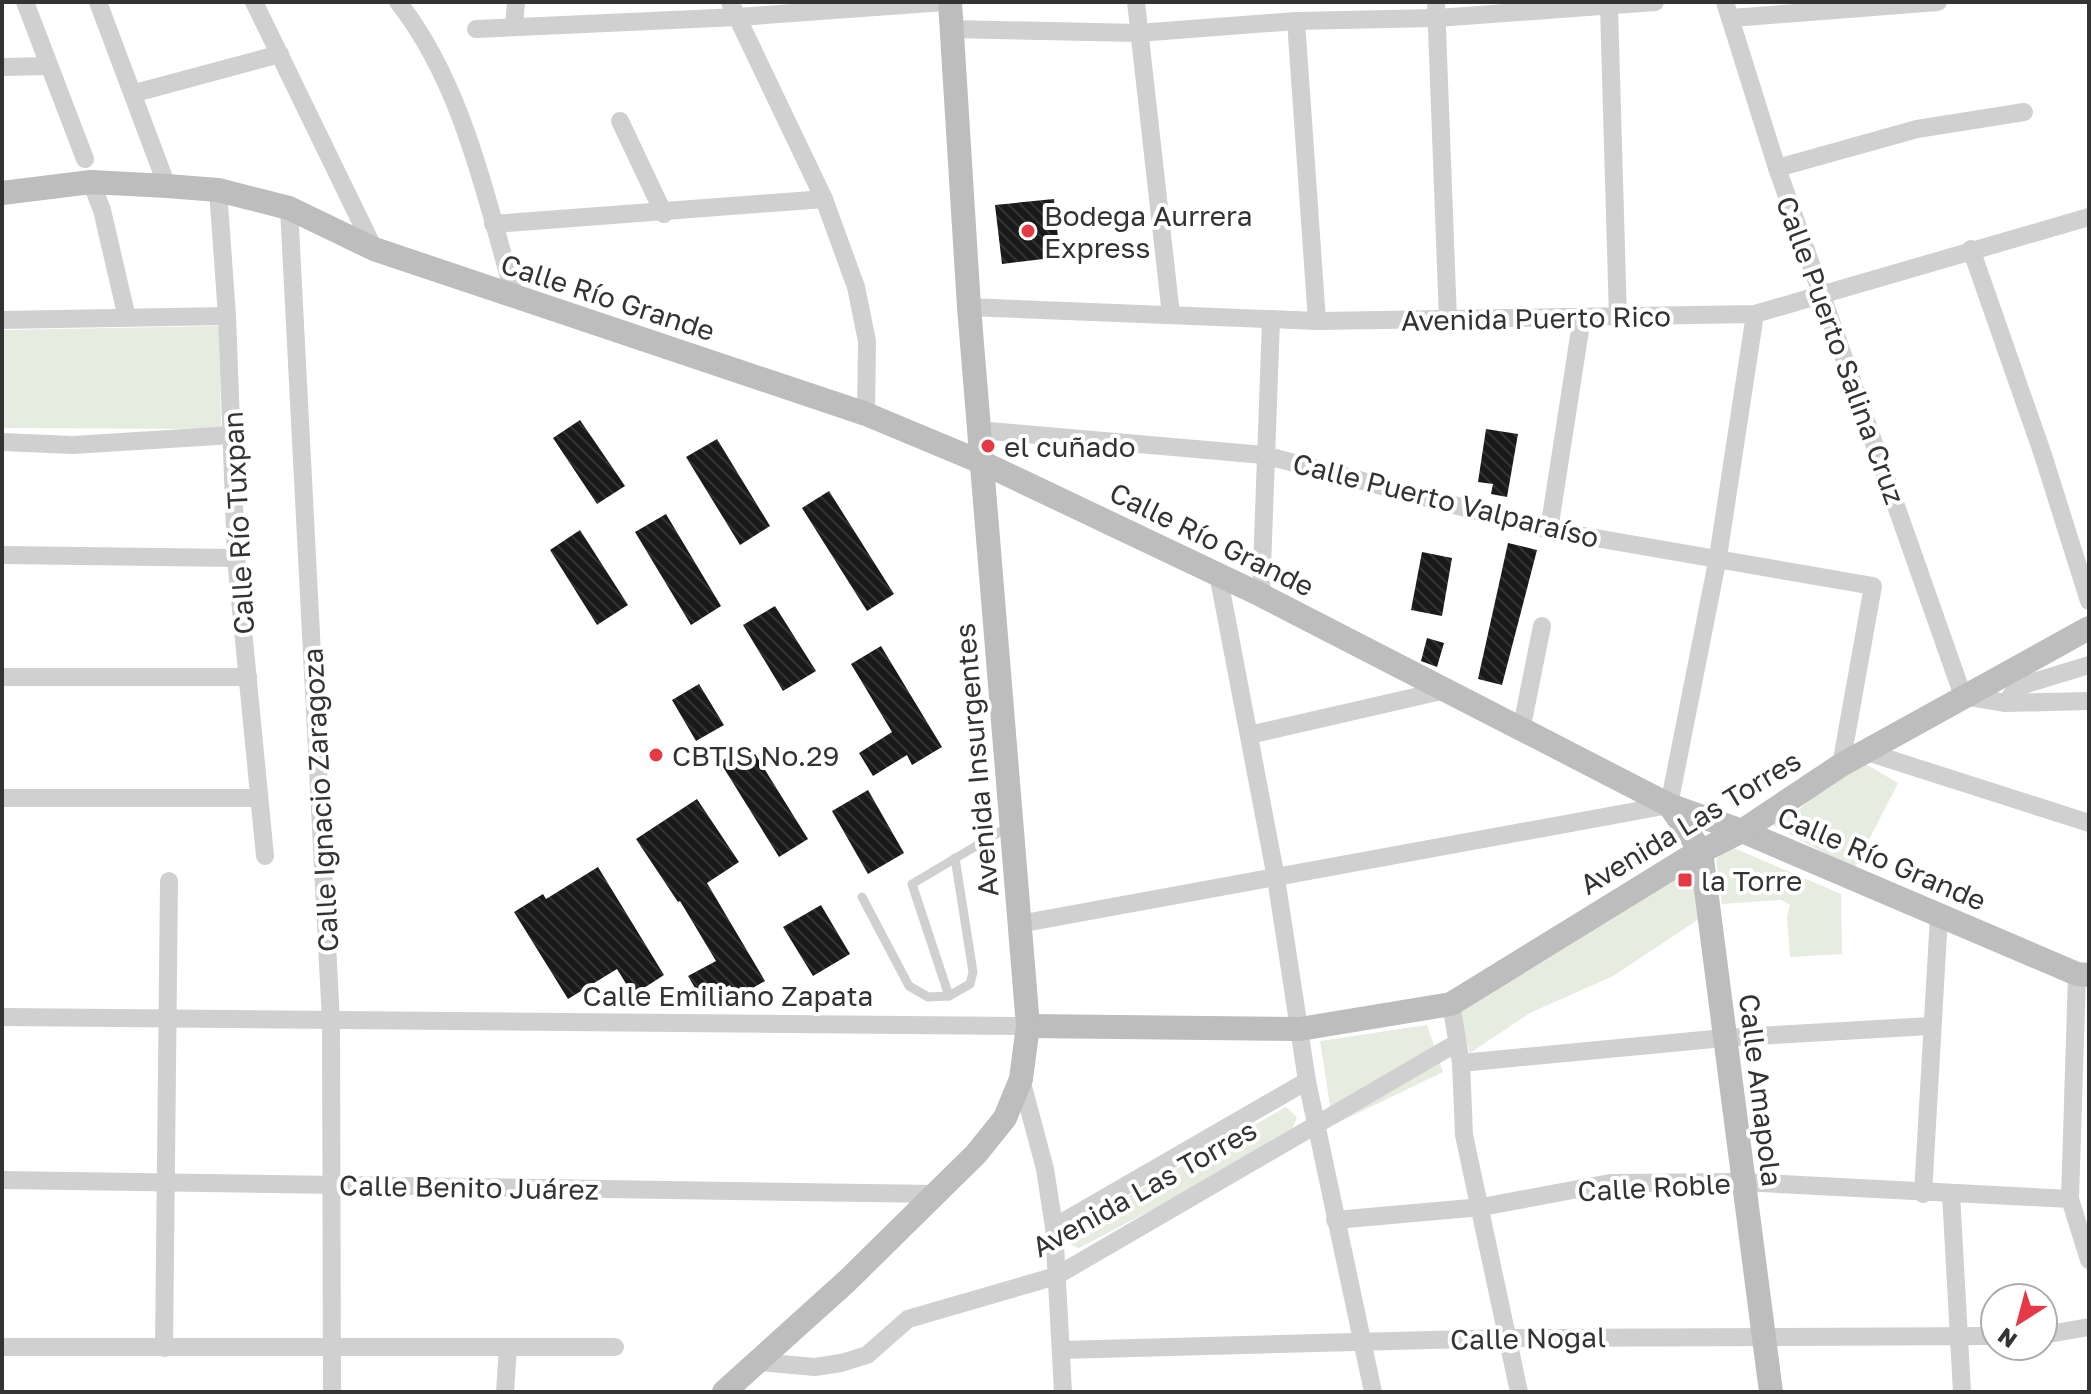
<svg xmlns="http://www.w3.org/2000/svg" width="2091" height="1394" font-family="'Golos Text',sans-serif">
<defs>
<pattern id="building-back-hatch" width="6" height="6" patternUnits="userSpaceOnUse" patternTransform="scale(2)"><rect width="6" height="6" fill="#1a1a1a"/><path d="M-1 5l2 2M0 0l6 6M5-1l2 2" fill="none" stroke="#333"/></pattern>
</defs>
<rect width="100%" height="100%" fill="#fff"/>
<g fill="#e6ecdf">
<polygon points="219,326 221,429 2,428 2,330"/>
<polygon points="1862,762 1898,783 1854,869 1771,824 1798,811 1821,787"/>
<polygon points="1729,846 1841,894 1842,954 1790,957 1787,917 1790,905 1781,900 1722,904 1716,859"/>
<polygon points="1688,863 1702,917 1613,976 1530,1013 1470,1053 1458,1012"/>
<polygon points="1427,1025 1443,1072 1333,1125 1320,1041"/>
<polygon points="1286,1107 1297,1117 1289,1138 1079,1248 1071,1245 1069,1230"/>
</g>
<g fill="url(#building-back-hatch)">
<polygon points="1054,199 1060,257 1002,264 995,205"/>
<polygon points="580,420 625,486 597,504 553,438"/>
<polygon points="1486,429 1518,434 1507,497 1491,494 1493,484 1478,482"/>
<polygon points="717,439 770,526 740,545 686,457"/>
<polygon points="829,491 894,594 867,611 802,508"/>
<polygon points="666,514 721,606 691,625 635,532"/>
<polygon points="580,530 628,605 597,625 550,550"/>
<polygon points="1508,543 1537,550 1502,685 1478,679"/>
<polygon points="1422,552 1452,558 1442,616 1411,610"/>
<polygon points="775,606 816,671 783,691 743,625"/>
<polygon points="1427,638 1444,643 1437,667 1421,661"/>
<polygon points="881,646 942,747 912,765 907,755 873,776 859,753 892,732 851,664"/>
<polygon points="699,684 724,725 696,741 672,700"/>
<polygon points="749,744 808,839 779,857 720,762"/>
<polygon points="868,790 904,853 868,874 832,811"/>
<polygon points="697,799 739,862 707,883 765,981 737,997 730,985 702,1000 688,976 716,961 680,901 678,902 636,839"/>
<polygon points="598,867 664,975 633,995 617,969 568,999 514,912 543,894 546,899"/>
<polygon points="821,905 850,954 813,976 783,927"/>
</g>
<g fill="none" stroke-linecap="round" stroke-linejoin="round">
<g stroke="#d0d0d0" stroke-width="9">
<path d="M955,858L973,972L970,984L949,996L912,884C944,865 976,846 1008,827"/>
<polyline points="862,897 909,986 928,997 949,996"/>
</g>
<g stroke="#d0d0d0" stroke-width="18">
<polyline points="25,2 85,159"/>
<polyline points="98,2 167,186"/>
<polyline points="254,2 374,249"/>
<path d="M398,2C463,84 486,199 515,298"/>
<polyline points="730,2 824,199 856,287 867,341 866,414"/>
<polyline points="1136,2 1171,315"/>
<polyline points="1436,2 1448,320"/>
<polyline points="1725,2 1777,168 1963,696 2006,703 2017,687 2089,665"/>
<polyline points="1609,7 1618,318"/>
<polyline points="1731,18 1938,2"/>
<polyline points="1296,21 1317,321"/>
<polyline points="514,25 516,2"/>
<polyline points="476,29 738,17 945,2"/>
<polyline points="952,29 1138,33 1296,21 1437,18 1655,2"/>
<polyline points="2,67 48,66"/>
<polyline points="135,93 280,54"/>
<polyline points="620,121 664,214"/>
<polyline points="1777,168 1917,129 2024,112"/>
<polyline points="91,182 102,210 127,318"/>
<polyline points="218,190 227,316 236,558 265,856"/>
<polyline points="289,208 331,1022 332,1392"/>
<polyline points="493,224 824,199"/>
<polyline points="1971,249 2043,455 2089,601"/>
<polyline points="969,307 1317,321 1755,314 2089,217"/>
<polyline points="2,320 227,316"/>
<polyline points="979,430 1264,455 1549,530 1873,586 1841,765"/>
<polyline points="2,442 73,445 233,435"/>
<polyline points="1549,530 1582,317"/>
<polyline points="2,555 236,558"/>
<polyline points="1218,574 1276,878 1307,1081 1373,1392"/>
<polyline points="1261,595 1271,320"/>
<polyline points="2,677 248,677"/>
<polyline points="2006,703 2089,701"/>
<polyline points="1522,726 1542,626"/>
<polyline points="1249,735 1450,689"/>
<polyline points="1864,751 2089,823"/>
<polyline points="2,798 259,798"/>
<polyline points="1019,924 1669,805 1718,557 1755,314"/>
<polyline points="2077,974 2070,1199 2089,1260"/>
<polyline points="1451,1004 1461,1063 1464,1135 1519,1392"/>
<polyline points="2,1017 1028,1026"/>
<polyline points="1461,1063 1724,1038 1930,1026"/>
<polyline points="1021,1079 1045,1169 1054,1227 1063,1392"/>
<polyline points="2,1180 936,1194"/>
<polyline points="1923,1194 1939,916"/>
<polyline points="1951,1194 1962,1392"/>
<polyline points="1335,1220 1482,1207 1610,1183 1742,1182 2070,1199"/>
<polyline points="1054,1227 1307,1081"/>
<polyline points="2043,1335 2089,1327"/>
<polyline points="2,1347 615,1347"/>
<polyline points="164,1348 169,881"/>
<polyline points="1061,1350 1506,1338 1995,1336"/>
<polyline points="759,1362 815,1367 841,1363 867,1355 908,1319 1056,1276 1455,1044"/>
<polyline points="505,1392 508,1347"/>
</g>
<g stroke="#bdbdbd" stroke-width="24">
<polyline points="2,193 91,182 167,186 218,190 289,208 374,249 866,414 981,462 1261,595 1669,805 1742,831 2077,974 2089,975"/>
<polyline points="1669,805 1701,851 1771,1392"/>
<polyline points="1028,1026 1300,1029 1451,1004 1688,858 1742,831 1841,765 2089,628"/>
<polyline points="724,1392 847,1281 976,1154 1005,1118 1021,1079 1028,1026 969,307 950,2"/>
</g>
</g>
<g fill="#e63946" stroke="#fff" stroke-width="3">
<circle cx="1028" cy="231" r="8"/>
<circle cx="988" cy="446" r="8"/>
<circle cx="656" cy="755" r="8"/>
<rect x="1677" y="872" width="16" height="16" rx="4"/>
</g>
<g text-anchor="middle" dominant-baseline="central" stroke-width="8" stroke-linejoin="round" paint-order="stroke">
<g font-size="28" fill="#333" stroke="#fff" text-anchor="start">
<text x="1044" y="215">Bodega Aurrera<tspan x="1044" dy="32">Express</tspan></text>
<text x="1004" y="446">el cuñado</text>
<text x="672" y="755">CBTIS No.29</text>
<text x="1701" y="880">la Torre</text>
</g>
<g font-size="28" fill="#333" stroke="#fff">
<text transform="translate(608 297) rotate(18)">Calle Río Grande</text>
<text transform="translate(1536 318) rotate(-1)">Avenida Puerto Rico</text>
<text transform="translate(1841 350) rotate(70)">Calle Puerto Salina Cruz</text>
<text transform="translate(1446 500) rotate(14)">Calle Puerto Valparaíso</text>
<text transform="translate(238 523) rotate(-93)">Calle Río Tuxpan</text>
<text transform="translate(1212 539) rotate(26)">Calle Río Grande</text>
<text transform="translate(976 760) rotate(-95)">Avenida Insurgentes</text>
<text transform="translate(320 800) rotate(-93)">Calle Ignacio Zaragoza</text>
<text transform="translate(1690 822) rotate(-31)">Avenida Las Torres</text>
<text transform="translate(1882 858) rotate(23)">Calle Río Grande</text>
<text x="728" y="995">Calle Emiliano Zapata</text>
<text transform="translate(1761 1090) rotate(83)">Calle Amapola</text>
<text transform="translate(469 1187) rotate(1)">Calle Benito Juárez</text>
<text transform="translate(1654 1187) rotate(-3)">Calle Roble</text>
<text transform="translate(1144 1188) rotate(-29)">Avenida Las Torres</text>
<text transform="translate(1528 1338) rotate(-1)">Calle Nogal</text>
</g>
</g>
<rect width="2091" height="1394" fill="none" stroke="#333333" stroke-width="8"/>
<g transform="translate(2019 1322) rotate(216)"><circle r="38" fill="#ffffff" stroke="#adadad" stroke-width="2"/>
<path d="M0-6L14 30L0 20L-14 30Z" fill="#e63946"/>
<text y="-12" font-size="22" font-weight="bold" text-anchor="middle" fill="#333333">N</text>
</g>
</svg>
